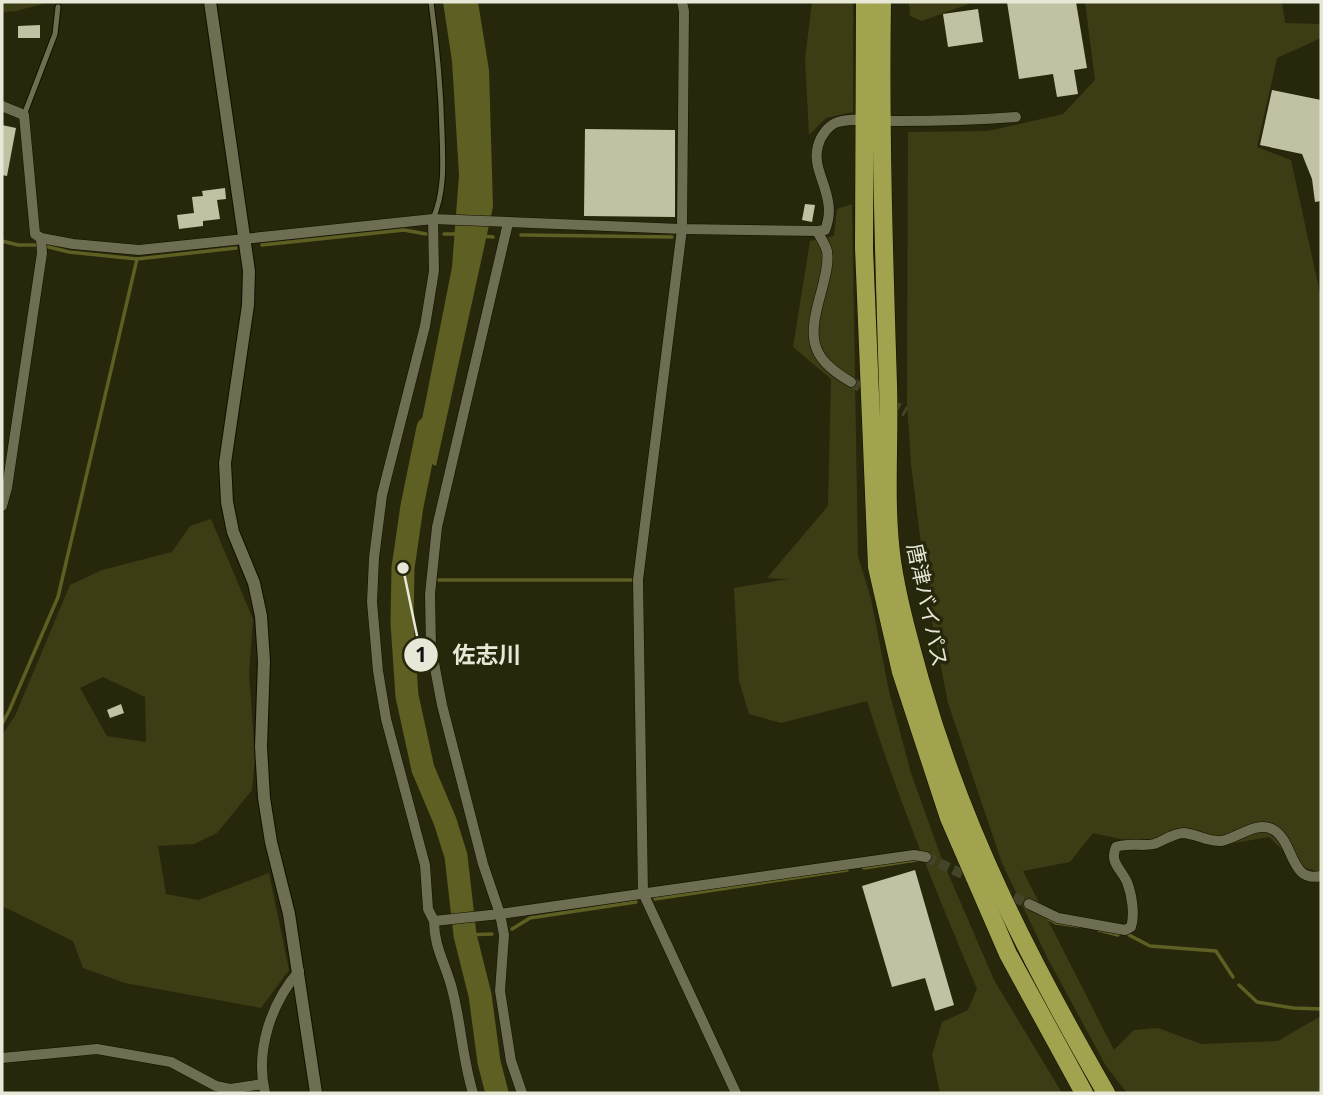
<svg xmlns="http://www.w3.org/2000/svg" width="1323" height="1095" font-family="'Noto Sans','Noto Sans JP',sans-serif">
<rect width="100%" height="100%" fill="#27270c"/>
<g fill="#3d3d15" fill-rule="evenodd">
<polygon points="2,2 50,2 16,11 2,12"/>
<polygon points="812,2 853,2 853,112 826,118 809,135 805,59"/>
<polygon points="909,2 974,2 922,21 910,16"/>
<polygon points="1085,2 1282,2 1285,23 1321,24 1321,38 1277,58 1257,147 1291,160 1321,298 1321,873 1300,866 1269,837 1217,846 1178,835 1148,845 1093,833 1070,862 1023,871 1114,1050 1134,1030 1158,1028 1201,1044 1278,1041 1321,1016 1321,1093 1127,1093 1106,1066 1048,959 1002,863 948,703 928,600 911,464 907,403 908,132 988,131 1063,114 1095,80"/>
<path d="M852,204L858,556L871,599L889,691L911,773L941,857L994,980L1062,1093H940L932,1055L942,1022L968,1010L977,989C937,894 898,799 867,701L781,723L749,714L739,681L734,588L788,579L767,578L828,506L831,379L793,347L810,241L834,236L837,209Z"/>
<path d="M211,519L253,619L249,673L255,759L252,790L217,833L194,844L158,846L166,894L198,900L269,873L289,970L261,1008L125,983L83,968L73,941L2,906V735L15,716L70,585L102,570L172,552L190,526ZM103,677L145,697L146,742L107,736L80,688Z"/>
</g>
<polygon fill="#5e5f22" points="443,2 478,2 489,70 493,207 436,466 415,455 452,267 459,175 452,61"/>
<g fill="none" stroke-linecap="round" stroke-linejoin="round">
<g stroke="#5e5f22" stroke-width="3.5">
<polyline points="444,234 456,234"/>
<polyline points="521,235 672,237"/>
<polyline points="482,236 493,237"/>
<polyline points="2,241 18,245 41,245 69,252 137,259 236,248"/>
<polyline points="262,245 404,230 426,234"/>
<polyline points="439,580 631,580"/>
<polyline points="2,724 9,711 58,597 137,259"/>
<polyline points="864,868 916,860"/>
<polyline points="655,899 847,870"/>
<polyline points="1049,919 1056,923 1078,926"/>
<polyline points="512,929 530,918 636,902"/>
<polyline points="1099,930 1118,935"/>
<polyline points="465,935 492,934"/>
<polyline points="1129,935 1150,946 1216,951 1233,977"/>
<polyline points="1239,985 1257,1002 1293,1008 1321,1009"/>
</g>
<polyline stroke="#5e5f22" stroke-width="23" points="428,428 412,506 403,568 402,623 407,696 423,769 445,821 456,856 465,935 480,995 489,1062 497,1093"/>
</g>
<g fill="#c1c2a3">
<polygon points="1007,2 1076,2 1087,68 1074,70 1078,94 1057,97 1053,74 1019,79"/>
<polygon points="978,9 983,42 948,47 943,14"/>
<polygon points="40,25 40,38 18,38 18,26"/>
<polygon points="1272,90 1321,100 1321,201 1315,202 1312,179 1302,154 1260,145"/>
<polygon points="2,125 16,128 7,176 2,175"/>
<polygon points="585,129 675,130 675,217 584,216"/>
<polygon points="225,188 226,199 217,200 220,219 203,221 203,226 179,229 177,215 194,213 192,197 203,196 202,191"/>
<polygon points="805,204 815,205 812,222 802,220"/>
<polygon points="121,704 124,713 110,718 107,710"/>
<polygon points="915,870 954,1005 935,1011 925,978 892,987 862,886"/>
</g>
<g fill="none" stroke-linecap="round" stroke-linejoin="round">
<g stroke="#44442b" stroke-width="10" stroke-dasharray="10 5" stroke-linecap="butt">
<polyline points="851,382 906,412"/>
<polyline points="926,857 973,879"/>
<polyline points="1000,891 1029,904"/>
</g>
<defs>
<g id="service">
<path d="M431,2C437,46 441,88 442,133C443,162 445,191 433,219"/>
<polyline points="24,115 55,34 58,7"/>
</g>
<g id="minor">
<polyline points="682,2 684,11 682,229 638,580 643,893 736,1093"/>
<path d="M2,106L24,115L35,234L41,238L73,244L139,250L433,219L682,229L817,231L825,230C839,196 810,172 818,146C820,137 828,125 838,122C856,117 878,121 897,121C937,121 976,120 1016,117"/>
<polyline points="433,219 434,271 425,326 382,495 374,558 372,602 378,671 386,719 425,865 428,909 434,921 500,914 914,855 926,857"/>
<polyline points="508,223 437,527 430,594 431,647 442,705 483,864 500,914 504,935 500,991 511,1061 522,1093"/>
<path d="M817,231C820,237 825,244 827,251C829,264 825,276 822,289C809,335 806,356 851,382"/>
<polyline points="2,506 7,488 42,253 41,238"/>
<path d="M1029,904L1058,918L1125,930L1131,927C1135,915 1132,895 1127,882C1121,869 1109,862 1116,847C1129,842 1141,847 1154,844C1164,841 1173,833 1184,833C1196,834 1209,842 1221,841C1236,839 1256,821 1272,829C1295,841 1289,883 1321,876"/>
<path d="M434,921C434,946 444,961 451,985C461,1020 462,1058 473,1093"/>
<polyline points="2,1058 97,1049 171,1062 216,1086 230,1089 263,1084"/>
<path d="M265,1093C255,1051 271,1003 299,971"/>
</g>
<polyline id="tertiary" points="210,2 249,271 248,305 225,463 227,502 233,532 254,583 261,616 264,661 261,747 264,798 271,842 289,914 316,1093"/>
<g id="trunk">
<polyline points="865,2 864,248 877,567 901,672 949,818 1008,954 1084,1093"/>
<path d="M882,2C880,129 884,257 888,384C890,443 884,503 892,561C898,602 910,643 921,683C964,833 1029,959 1106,1093"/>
</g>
</defs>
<use href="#service" stroke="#100f00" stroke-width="7"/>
<use href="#minor" stroke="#100f00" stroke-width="11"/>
<use href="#tertiary" stroke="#100f00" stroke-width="14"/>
<use href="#trunk" stroke="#100f00" stroke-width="19"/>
<use href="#service" stroke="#6d6e52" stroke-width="5"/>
<use href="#minor" stroke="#6d6e52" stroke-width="10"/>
<use href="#tertiary" stroke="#6d6e52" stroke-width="12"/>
<use href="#trunk" stroke="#a2a34e" stroke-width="18"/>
</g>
<g text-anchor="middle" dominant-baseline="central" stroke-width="7" stroke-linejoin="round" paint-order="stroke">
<g font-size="21" fill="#e8e8d9" stroke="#27270c">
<text transform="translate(928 605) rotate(78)">唐津バイパス</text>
</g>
</g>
<path fill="none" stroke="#e8e8d9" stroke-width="2.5" d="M403 568L421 655"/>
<g fill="#e8e8d9" stroke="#27270c" stroke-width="2.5">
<circle cx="403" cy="568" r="7"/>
<circle cx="421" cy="655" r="18"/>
</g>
<g font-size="21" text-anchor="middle" font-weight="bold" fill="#111">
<text x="421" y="662">1</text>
</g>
<g font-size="23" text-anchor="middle" font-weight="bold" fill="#e8e8d9" stroke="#27270c" stroke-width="7" stroke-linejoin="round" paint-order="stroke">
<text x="487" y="663">佐志川</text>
</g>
<rect width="1323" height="1095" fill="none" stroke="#e8e8d9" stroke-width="7"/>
</svg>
